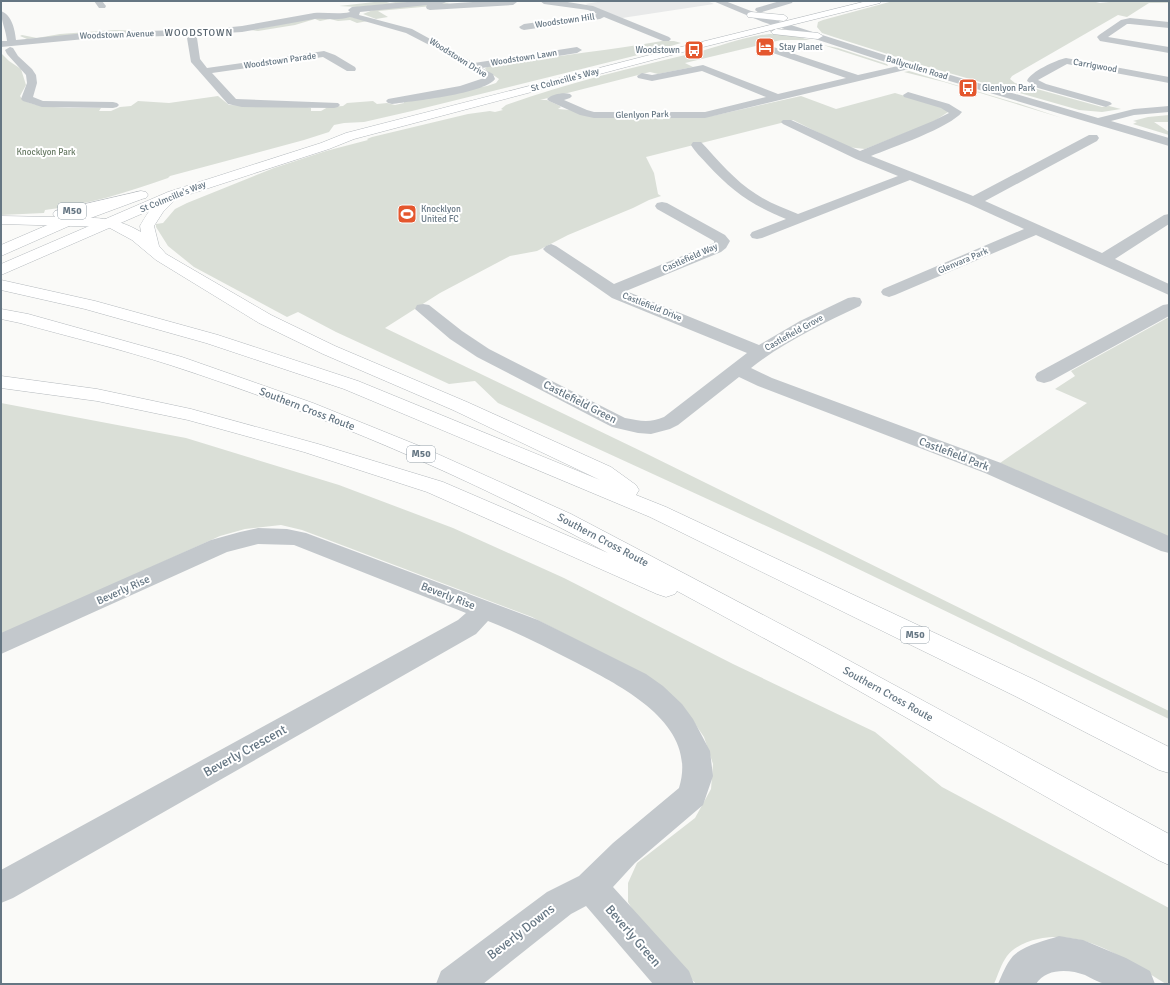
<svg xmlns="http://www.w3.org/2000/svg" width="1170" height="985" font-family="Signika,sans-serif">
<rect width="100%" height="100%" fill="#fafaf8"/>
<polygon fill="#e8e9e9" points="604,1 707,1 714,4 622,18 585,4"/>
<g fill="#dadfd7">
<polygon points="383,1 390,3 401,1 425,1 357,7 339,6"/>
<polygon points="893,1 1092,1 1100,3 1118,1 1169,1 1169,3 1149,3 1127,17 1118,15 1012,76 1010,79 1015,83 1102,107 1109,106 1121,109 1102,112 1079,110 928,67 834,37 822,33 817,27 818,22 823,20"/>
<polygon points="441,2 450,3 444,5 378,11 388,17 376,19 363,14 373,10"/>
<polygon points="318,17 351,17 368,21 357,23 350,20 338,21 330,19 320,21 315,19 295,25 258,31 251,30"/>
<polygon points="115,30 156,31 27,39 20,36 22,35 37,38 60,34"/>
<path d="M770,34L792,35L810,40H781L685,63L693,67L658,74L650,72L540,100H547L560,106L561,107L558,109L570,110L582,114L712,116L801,96L836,109L895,93L945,108L948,112L933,122L865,149L847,147L793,120L646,157L654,173L658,194L661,196L649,200L633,208L568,235L537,251L510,256L440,293L385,328L643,452L1169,711V719L823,552L498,403L475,381L449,384L336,332L298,312L287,317L194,267L168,246L156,227V224L163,223L175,209L187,203L274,168L326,151L368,140L367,139L372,137L468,114L490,111L495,112L503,110L501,109L506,105C567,83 631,68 694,53C719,47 744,36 770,34Z"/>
<path d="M662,41H674L681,43L654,51L412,111L364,122L344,123L334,125L329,132L304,140L170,176L168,178C127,192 88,205 45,210L44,213L1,215V53L9,61L21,69L26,85L20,96C27,111 85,107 101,108L99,111H111L120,107L131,106L138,101L169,103L218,96L229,105L307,107L311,108V111H321L328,107L343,106L347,103L373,101L377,104L387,103L395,105L404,103V101L409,99L487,86L496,83L499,79L486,70L485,68L489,66C547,57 604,51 662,41Z"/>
<polygon points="823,45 838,48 887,64 888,66"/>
<polygon points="909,71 1020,104 1062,118 944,82 904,72"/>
<polygon points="1169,115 1169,122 1154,122 1169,132 1169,135 1133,124 1137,122 1133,121 1148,117"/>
<polygon points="1169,317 1169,537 1000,463 1087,403 1055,389 1075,376 1071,371"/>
<path d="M1,403L186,438L339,485L453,528L564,578L733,664L875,732L942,787L1169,908V984H1166C1127,961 1086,929 1038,939C1027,941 1014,947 1007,956C1001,964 998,975 994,984H696L641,924L628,902V883L637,863L695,818L711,789L713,764L704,737L685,709L626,666L532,617L302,530L281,525L245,529L220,536L1,635Z"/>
</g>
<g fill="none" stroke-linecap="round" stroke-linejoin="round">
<defs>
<g id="major">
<polygon points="867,1 881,1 880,3 679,53 354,139 329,149 178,198 1,275 1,264 168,192 321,143 346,133 673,49"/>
<polygon points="751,12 784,15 788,18 784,21 748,17 747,15 748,13"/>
<polygon points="776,29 818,33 823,36 818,39 773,34 771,32"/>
<polygon points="137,192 142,193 144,196 142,199 69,226 1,256 1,245 59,220"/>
</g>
<g id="highway">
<path d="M141,191L146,192L148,195L146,198L64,217C94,218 114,216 141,232L140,226C147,214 162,188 178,192L180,195L163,212L154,226L159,246L166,254L271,315L335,346L467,402L611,467L636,485L639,490L636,495L666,507L1035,680L1169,747V773L1159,770L1015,696L650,517L344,389L206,343L85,309L1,290V280L95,301L218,335L358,381L600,480L453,410L323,354L259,323L156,260L132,240L108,227L1,224V216L55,217L53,214L55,211Z"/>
<path d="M1,309L28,314L182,357L313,403L422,447L571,514L826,648L1169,834V865L1158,860L808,662L677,591L675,594L666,597L657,594L427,492L304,452L188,420L97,401L1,388V376L97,389L191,409L318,444L443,482L608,553C469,477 321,414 170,365C121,349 70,337 20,323L1,319Z"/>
</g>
</defs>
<use href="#major" stroke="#b5babe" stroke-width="1"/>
<use href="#highway" stroke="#b4b9bd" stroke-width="1"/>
<g fill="#c3c8cc" fill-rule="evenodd">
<polygon points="94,1 102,1 106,6 105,8 99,8"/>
<path d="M418,1H448L442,4L488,1L517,2L513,5L430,10L427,9L426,7L427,5L360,12L359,15L412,29L474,63L577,47L582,50L577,53L482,68L493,74L495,79C484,94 413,101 392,104L388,103L386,101L388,99L460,86L484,78L437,49L406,33L350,17C338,21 326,18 314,19L242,32L193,35L197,38L200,59L207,68L324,51L335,55L355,67L356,69L355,71H347L323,57L212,73L236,99L338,103L340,105L338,107L334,108L242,107L228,104L191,62L187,38L191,35L85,39L1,47V41H7C6,30 1,21 1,11C12,15 15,30 16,40L85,33L211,29L242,26L314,13C326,12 338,15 350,12L348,10L352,7Z"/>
<polygon points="540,1 561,1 593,6 669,37 671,39 669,41 663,41 604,17 600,19 524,30 521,29 519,27 524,24 597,14 588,10 544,4"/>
<path d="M713,1H725L769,18L913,64L1098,118L1134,109L1169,106V112L1134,115L1111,121L1169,138V146L909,69L705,118H594L580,115L549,101L547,99C552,94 564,92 570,94L572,96L570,98L564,100L587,110L594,112H705L766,97L702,71L652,81L638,78L637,76L642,73L652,75L703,65L778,94L846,78L758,48L756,46L761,43L858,75L898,66L763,22Z"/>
<polygon points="780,1 793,1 792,3 759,13 755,10 756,8"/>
<polygon points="1130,18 1169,22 1169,28 1130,24 1127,24 1108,37 1169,47 1169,53 1100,41 1097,37 1099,35 1121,20"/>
<polygon points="10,47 13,48 18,56 32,69 36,75 37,83 33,97 43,101 113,102 117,103 119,105 117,107 113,108 42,107 23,101 21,99 27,83 26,75 7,54 5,50"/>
<path d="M1066,58L1169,77V83L1067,64L1038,80L1046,84L1110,102L1112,104L1106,107L1038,88L1027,81C1030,72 1056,60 1066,58Z"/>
<path d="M908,92L949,104L962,112C951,127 891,148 871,156L973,196L1089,135H1097L1099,138L1097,141L985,201L1102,253L1164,215L1169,214V224L1115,259L1169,284V295L1036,235L895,295L889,297L883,295L881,292L883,289L1024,229L969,204L910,180L762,238L757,239L752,238L750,235L752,232L786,219C750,204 733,192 707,164C702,158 695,152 691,145L693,142H701C718,160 735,181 756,194C769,203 784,208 798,214L898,176L856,159L783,124L781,122L783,120H791L860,151L933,121L949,113L941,108L904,97L903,95Z"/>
<path d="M662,202L667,203L725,235L730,241L726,248L721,252L626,291L759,345L800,321L848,298L854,297L860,298L862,302L860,306C822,324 784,342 751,368L772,378L1001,463L1169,536V553L1161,551L985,473L758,386L739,377L678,425L670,429L651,434L638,433L612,427L477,357L450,339L415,309L417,305L423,304L429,305L462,331L489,349L625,418C640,421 650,423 664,417L747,353L612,298L546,252L543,249L546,246L551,244L556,246L614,284L714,243V241L657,209L655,206L657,203Z"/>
<polygon points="1169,304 1169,316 1051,381 1044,383 1037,381 1035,377 1037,373 1163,305"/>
<path d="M258,528L287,529L306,533L538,620L646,674L663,686L682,704L693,719L710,751L713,776L703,805L635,863L613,887L689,971L694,984H653L586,906L571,914L483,984H436L441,971L547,892L579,876L613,843L679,788C699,724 622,687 577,663C547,648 519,633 488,621L476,634L13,898L1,903V870L458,620L466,613L294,545L258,544L227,552L1,654V633L211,540L240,532Z"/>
<path d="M1059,936L1083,940L1126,958L1150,971L1155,984C1142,984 1115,985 1105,984C1098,982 1091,978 1085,975C1069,969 1046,968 1036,984H998C1002,975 1006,964 1013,956C1024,945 1045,941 1059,936Z"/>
</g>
<use href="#major" fill="#fff" fill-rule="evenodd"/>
<use href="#highway" fill="#fff" fill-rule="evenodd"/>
</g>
<defs>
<symbol id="hotel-square" viewBox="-11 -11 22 22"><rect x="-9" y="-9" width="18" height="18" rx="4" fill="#e4572e" stroke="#fff"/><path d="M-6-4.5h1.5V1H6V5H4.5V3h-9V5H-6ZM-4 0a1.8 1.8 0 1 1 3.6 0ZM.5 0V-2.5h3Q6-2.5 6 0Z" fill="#fff"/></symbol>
<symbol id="bus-square" viewBox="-11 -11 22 22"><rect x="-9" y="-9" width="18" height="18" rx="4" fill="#e4572e" stroke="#fff"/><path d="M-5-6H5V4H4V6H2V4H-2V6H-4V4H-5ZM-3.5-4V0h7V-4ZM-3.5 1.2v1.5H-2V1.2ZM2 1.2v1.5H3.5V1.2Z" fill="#fff"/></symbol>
<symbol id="stadium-square" viewBox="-11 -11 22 22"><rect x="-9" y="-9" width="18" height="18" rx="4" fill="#e4572e" stroke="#fff"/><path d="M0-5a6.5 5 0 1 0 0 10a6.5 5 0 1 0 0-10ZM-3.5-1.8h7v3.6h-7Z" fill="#fff"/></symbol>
</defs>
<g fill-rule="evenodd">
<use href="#hotel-square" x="754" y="36" width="22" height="22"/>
<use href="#bus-square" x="683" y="39" width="22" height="22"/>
<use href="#bus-square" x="957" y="77" width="22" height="22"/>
<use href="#stadium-square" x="396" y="203" width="22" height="22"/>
</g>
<g text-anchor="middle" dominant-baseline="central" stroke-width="4" stroke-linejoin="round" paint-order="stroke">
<g font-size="9" fill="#657683" stroke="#fff">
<text transform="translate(565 21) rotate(-8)">Woodstown Hill</text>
<text transform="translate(117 35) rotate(-2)">Woodstown Avenue</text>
<text transform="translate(458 58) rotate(32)">Woodstown Drive</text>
<text transform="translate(524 58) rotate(-9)">Woodstown Lawn</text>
<text transform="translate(280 61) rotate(-8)">Woodstown Parade</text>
<text transform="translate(1095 66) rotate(10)">Carrigwood</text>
<text transform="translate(917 68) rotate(17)">Ballycullen Road</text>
<text transform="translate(565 80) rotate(-15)">St Colmcille's Way</text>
<text transform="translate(642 115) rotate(-1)">Glenlyon Park</text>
<text transform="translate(173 197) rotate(-22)">St Colmcille's Way</text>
<text transform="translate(690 258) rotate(-24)">Castlefield Way</text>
<text transform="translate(963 261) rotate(-23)">Glenvara Park</text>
<text transform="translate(652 307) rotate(22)">Castlefield Drive</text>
<text transform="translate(794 333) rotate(-29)">Castlefield Grove</text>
</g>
<g font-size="9" fill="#657683" stroke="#fff" text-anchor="start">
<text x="779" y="47">Stay Planet</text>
<text x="680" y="50" text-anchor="end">Woodstown</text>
<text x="982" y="88">Glenlyon Park</text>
<text x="421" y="209">Knocklyon<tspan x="421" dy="10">United FC</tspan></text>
</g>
<g font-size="9" fill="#687a64" stroke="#fff">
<text x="46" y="152">Knocklyon Park</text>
</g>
<g font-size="10" letter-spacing="1" fill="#57646e" stroke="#fff">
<text x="199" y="33">WOODSTOWN</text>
</g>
<g fill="#fff" stroke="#939fa8" stroke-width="1">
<rect x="58" y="203" width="28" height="16" rx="3"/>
<rect x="407" y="446" width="28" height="16" rx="3"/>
<rect x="901" y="627" width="28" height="16" rx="3"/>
</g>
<g font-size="10" font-weight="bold" fill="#657683">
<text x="72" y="211">M50</text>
<text x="421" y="454">M50</text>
<text x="915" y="635">M50</text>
</g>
<g font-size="11" fill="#657683" stroke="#fff">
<text transform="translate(580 402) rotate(27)">Castlefield Green</text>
<text transform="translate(307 409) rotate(21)">Southern Cross Route</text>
<text transform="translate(954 454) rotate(21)">Castlefield Park</text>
<text transform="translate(603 540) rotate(28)">Southern Cross Route</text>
<text transform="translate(123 590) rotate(-24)">Beverly Rise</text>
<text transform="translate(448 596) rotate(21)">Beverly Rise</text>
<text transform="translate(888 694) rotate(29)">Southern Cross Route</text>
</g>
<g font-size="13" fill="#657683" stroke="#fff">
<text transform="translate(245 751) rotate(-29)">Beverly Crescent</text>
<text transform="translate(521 932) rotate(-38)">Beverly Downs</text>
<text transform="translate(633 936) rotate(49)">Beverly Green</text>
</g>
</g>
<rect width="1170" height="985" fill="none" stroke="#657683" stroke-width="4"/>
</svg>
